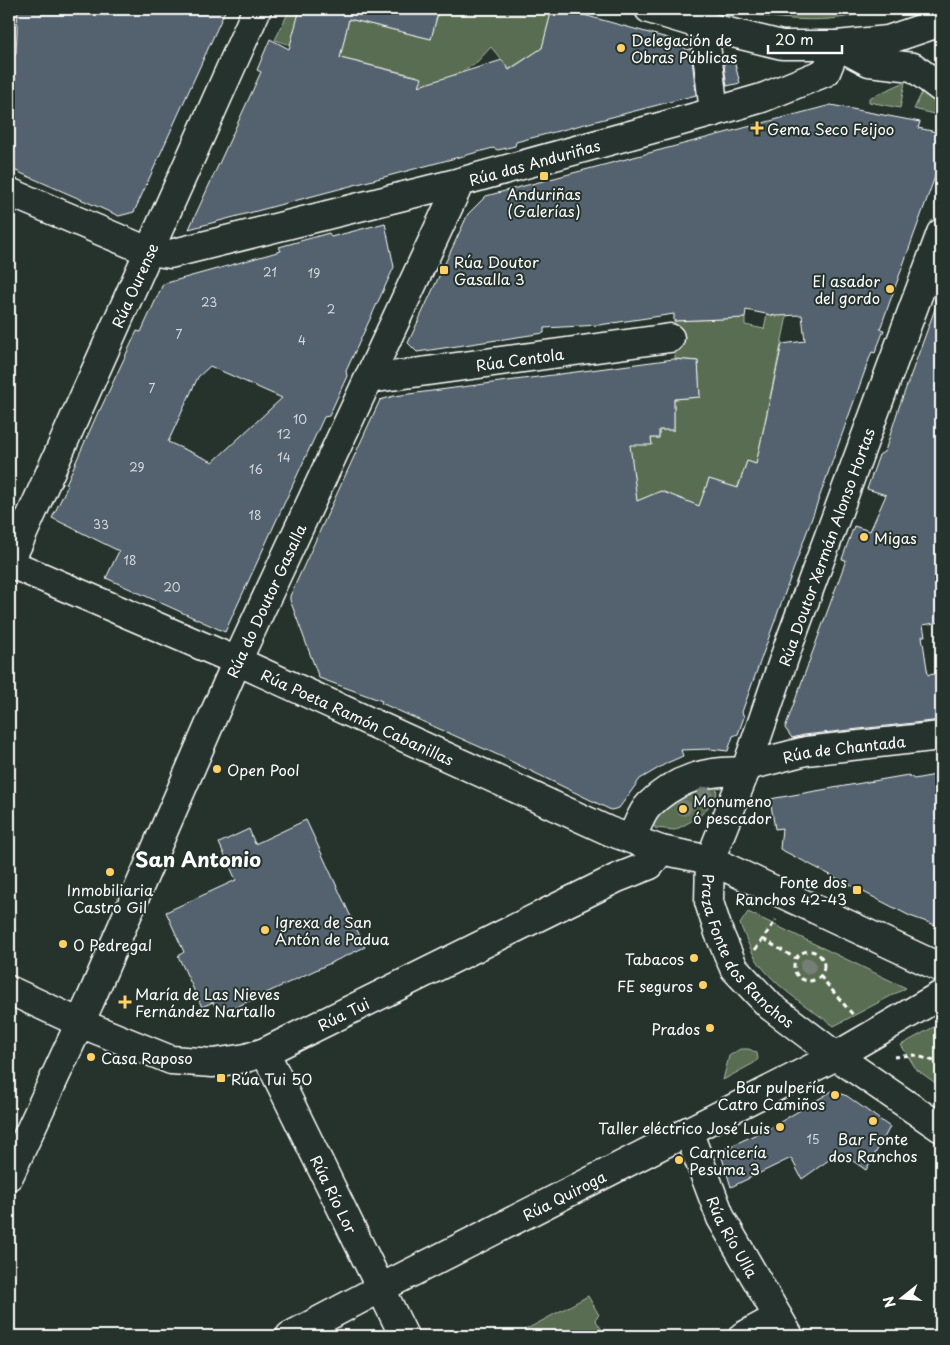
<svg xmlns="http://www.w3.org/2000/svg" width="950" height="1345" font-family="'Playpen Sans',sans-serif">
<rect width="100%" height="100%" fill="#26332d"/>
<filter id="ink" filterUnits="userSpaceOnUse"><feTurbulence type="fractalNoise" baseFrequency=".02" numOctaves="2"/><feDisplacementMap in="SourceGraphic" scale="10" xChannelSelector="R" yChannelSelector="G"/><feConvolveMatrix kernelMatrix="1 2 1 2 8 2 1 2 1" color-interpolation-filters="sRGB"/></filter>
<g filter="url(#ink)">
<polygon fill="#334140" points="9,9 18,9 16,54 9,55"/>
<g fill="#596d51" stroke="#acb6a8">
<polygon points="290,9 300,9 291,45 275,40"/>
<polygon points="439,9 552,9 542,48 509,69 491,47 476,63 456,75 409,114 417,76 340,58 349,19 431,39"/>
<path d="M731,9H870C837,27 765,19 731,9Z"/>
<polygon points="905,82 900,108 869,102 869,98"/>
<path d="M924,88C939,98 941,96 941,116L914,109Z"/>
<polygon points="772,288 792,292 756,464 747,461 737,488 709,479 699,506 661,491 637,501 628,433 652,445 651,438 659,438 659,430 674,430 674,399 700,397 698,361 675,359 674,321 745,318 745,325 764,329"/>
<polygon points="709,782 717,787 716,799 699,817 675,830 655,828 651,819 657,807"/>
<path d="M748,912L906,988L834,1026C809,1008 780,990 761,966C751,953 746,938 740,924Z"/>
<polygon points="941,1023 941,1087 916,1069 901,1045"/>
<polygon points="740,1049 749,1049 757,1053 758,1059 754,1063 723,1080 729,1056"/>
<polygon points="588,1296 599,1315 595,1319 605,1335 587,1336 583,1331 574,1336 529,1336 525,1330"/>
</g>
<g fill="#52626e" stroke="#fff" fill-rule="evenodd">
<polygon points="18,9 226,9 134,212 119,216 9,168 9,55 16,54"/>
<polygon points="300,9 439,9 431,39 349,19 340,58 422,78 419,86 502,60 509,70 542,48 552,9 562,9 682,42 686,50 691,49 696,95 516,142 515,146 498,150 493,148 189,229 261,72 257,70 270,39 289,49"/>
<polygon points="733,57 740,83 727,86 723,59"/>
<polygon points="831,105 920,122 918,128 941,133 941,160 880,329 884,330 875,353 872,352 871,354 742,712 744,717 738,734 733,736 728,751 710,749 681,750 683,756 667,763 640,779 619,808 611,810 498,755 381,703 382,701 319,678 290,600 290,596 380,400 394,396 674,359 698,361 700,397 674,399 674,430 659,430 659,438 651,438 652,445 630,445 637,501 661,491 699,506 709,479 738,488 747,461 756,464 782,344 805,341 802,315 776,316 746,310 745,318 674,321 674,314 599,325 544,328 544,333 417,352 408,343 468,214 486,196"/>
<path d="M385,223L394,267L346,371L347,376L329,416L324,417L225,632L106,578L119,551L52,518L68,485L66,484L99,410H100L137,331L141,332L163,284L281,251L279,247L329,233L331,237ZM210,366L282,398L213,462L168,442L198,377Z"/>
<polygon points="939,298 941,298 941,622 923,625 925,636 922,636 928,675 941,673 941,720 804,735 792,738 785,728 846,560 842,559 854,526 870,531 886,495 867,489 879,455 885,451 899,407"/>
<polygon points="941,774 941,927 910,916 780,849 782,828 775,829 770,799 908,775 914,779"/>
<polygon points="306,820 365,947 219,1015 213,1002 202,1007 178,956 184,952 166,912 236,880 219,843 249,829 255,844"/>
<polygon points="832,1091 847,1096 890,1127 866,1170 840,1152 802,1179 791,1158 731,1187 720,1151 772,1127"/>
</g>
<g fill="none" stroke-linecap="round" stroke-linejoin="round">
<defs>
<g id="minor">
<polyline points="649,9 712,28 782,45 837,45 888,40 941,22"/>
<polyline points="712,28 706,45 714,112"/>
<polyline points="837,45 869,62 913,67 941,88"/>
<path id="s1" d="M9,192L148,251L170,254L460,182L714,112L762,98L826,72L837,45"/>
<path id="s2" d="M941,233L789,644L745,772L710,860L709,902L719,933L734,968L770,1006L836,1056L941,1128"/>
<path id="s3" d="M369,379L670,338"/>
<path id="s4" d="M9,562L20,540L257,9"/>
<path id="s5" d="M9,563L237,661L609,831L661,850L710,860L941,968"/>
<path id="s6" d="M748,766L806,751L941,736"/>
<path d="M631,839C636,829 641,813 649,805C675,779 709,769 745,772"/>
<path id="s7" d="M9,990L80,1023L171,1060L213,1063L246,1058L265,1052L566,903L617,878L650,865L661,850"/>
<path id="s8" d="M265,1052L404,1336"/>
<path id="s9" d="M688,1131L721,1218L789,1336"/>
<path id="s10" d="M9,1176L90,1001L237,661L460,182"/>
<path id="s11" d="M290,1336L381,1288L836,1056L941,995"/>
<polyline points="743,1336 778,1317"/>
</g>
</defs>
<use href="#minor" stroke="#fff" stroke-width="31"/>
<g stroke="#fff" stroke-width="3" stroke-dasharray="5 4" stroke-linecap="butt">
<polyline points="763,939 795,958"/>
<polyline points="755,950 776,920"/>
<circle cx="809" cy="966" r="15"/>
<polyline points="820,976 854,1016"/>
<polyline points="894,1057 914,1055 941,1063"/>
</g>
<use href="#minor" stroke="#26332d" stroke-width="28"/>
</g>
<g fill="#747f76">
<circle cx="705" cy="795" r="8"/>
<circle cx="684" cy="808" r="8"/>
<circle cx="808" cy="966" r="8"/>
</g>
</g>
<g fill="#ffd166" stroke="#26332d" stroke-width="2">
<circle cx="621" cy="48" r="5"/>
<path d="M754.5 120.5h5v5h5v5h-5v5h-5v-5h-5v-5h5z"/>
<rect x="539" y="171" width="10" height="10" rx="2.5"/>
<rect x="439" y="265" width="10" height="10" rx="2.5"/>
<circle cx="890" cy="289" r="5"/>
<circle cx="864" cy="537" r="5"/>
<circle cx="217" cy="769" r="5"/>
<circle cx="683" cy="809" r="5"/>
<circle cx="110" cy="872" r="5"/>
<rect x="852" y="885" width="10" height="10" rx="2.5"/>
<circle cx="265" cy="930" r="5"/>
<circle cx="63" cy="944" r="5"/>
<circle cx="694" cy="958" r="5"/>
<circle cx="703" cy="985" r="5"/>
<path d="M122.5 994.5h5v5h5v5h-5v5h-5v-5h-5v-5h5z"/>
<circle cx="710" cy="1028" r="5"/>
<circle cx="91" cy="1057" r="5"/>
<rect x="216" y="1073" width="10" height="10" rx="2.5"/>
<circle cx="835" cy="1095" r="5"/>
<circle cx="873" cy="1121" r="5"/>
<circle cx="780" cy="1127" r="5"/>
<circle cx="679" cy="1160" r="5"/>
</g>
<g text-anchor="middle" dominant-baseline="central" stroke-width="4" stroke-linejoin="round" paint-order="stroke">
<g font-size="12" fill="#d4d8db">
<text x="270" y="272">21</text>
<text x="314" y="273">19</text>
<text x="209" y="302">23</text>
<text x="331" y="309">2</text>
<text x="179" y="334">7</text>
<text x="302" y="340">4</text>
<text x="152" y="388">7</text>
<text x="300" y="419">10</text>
<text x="284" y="434">12</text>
<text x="284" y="457">14</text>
<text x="137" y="467">29</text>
<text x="256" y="469">16</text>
<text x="255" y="515">18</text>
<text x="101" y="524">33</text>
<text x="130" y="560">18</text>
<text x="172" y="587">20</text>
<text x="813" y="1139">15</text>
</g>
<g font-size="15" fill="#fff" stroke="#26332d" text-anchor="start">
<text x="631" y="39">Delegación de<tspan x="631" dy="17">Obras Públicas</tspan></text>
<text x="767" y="128">Gema Seco Feijoo</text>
<text x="544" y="193" text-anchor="middle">Anduriñas<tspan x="544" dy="17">(Galerías)</tspan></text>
<text x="454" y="261">Rúa Doutor<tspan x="454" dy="17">Gasalla 3</tspan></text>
<text x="880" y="280" text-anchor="end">El asador<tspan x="880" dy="17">del gordo</tspan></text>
<text x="874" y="537">Migas</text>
<text x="227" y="769">Open Pool</text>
<text x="693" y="800">Monumeno<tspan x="693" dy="17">ó pescador</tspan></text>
<text x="847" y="881" text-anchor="end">Fonte dos<tspan x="847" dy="17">Ranchos 42-43</tspan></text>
<text x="110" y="889" text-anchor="middle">Inmobiliaria<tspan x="110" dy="17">Castro Gil</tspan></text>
<text x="275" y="921">Igrexa de San<tspan x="275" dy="17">Antón de Padua</tspan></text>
<text x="73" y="944">O Pedregal</text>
<text x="684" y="958" text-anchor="end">Tabacos</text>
<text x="693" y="985" text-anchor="end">FE seguros</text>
<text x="135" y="993">María de Las Nieves<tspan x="135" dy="17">Fernández Nartallo</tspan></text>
<text x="700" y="1028" text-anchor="end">Prados</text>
<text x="101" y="1057">Casa Raposo</text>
<text x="231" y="1078">Rúa Tui 50</text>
<text x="825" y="1086" text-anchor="end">Bar pulpería<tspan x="825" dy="17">Catro Camiños</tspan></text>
<text x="770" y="1127" text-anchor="end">Taller eléctrico José Luis</text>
<text x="873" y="1138" text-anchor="middle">Bar Fonte<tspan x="873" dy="17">dos Ranchos</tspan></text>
<text x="689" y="1151">Carnicería<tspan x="689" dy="17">Pesuma 3</tspan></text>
</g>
<g font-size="15" fill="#fff" stroke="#26332d">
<text stroke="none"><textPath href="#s1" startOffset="549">Rúa das Anduriñas</textPath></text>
<text stroke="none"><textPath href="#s4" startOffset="304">Rúa Ourense</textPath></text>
<text stroke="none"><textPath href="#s3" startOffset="152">Rúa Centola</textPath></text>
<text transform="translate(826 547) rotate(-70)">Rúa Doutor Xermán Alonso Hortas</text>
<text stroke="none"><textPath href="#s10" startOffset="630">Rúa do Doutor Gasalla</textPath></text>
<text stroke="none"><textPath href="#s5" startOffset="381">Rúa Poeta Ramón Cabanillas</textPath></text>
<text stroke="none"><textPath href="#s6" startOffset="98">Rúa de Chantada</textPath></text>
<text stroke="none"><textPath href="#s2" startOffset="772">Praza Fonte dos Ranchos</textPath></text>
<text stroke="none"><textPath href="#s7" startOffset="359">Rúa Tui</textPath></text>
<text stroke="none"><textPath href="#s8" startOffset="158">Rúa Río Lor</textPath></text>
<text stroke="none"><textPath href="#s11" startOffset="308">Rúa Quiroga</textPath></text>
<text stroke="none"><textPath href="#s9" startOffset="115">Rúa Río Ulla</textPath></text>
</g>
<g font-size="20" font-weight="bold" fill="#fff" stroke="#26332d">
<text x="198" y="859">San Antonio</text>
</g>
</g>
<rect width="950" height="1345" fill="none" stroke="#26332d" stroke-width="30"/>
<rect x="15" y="15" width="920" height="1315" fill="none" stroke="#fff" stroke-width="2" filter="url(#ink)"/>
<g transform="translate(902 1298) rotate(253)" stroke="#26332d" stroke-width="4" paint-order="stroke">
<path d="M0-4L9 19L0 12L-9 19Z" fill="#ffffff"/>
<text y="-8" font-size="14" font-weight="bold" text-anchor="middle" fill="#ffffff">N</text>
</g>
<path d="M768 45v8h74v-8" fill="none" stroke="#ffffff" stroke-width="2.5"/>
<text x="775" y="45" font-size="15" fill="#ffffff" stroke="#26332d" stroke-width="4" paint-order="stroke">20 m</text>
</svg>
